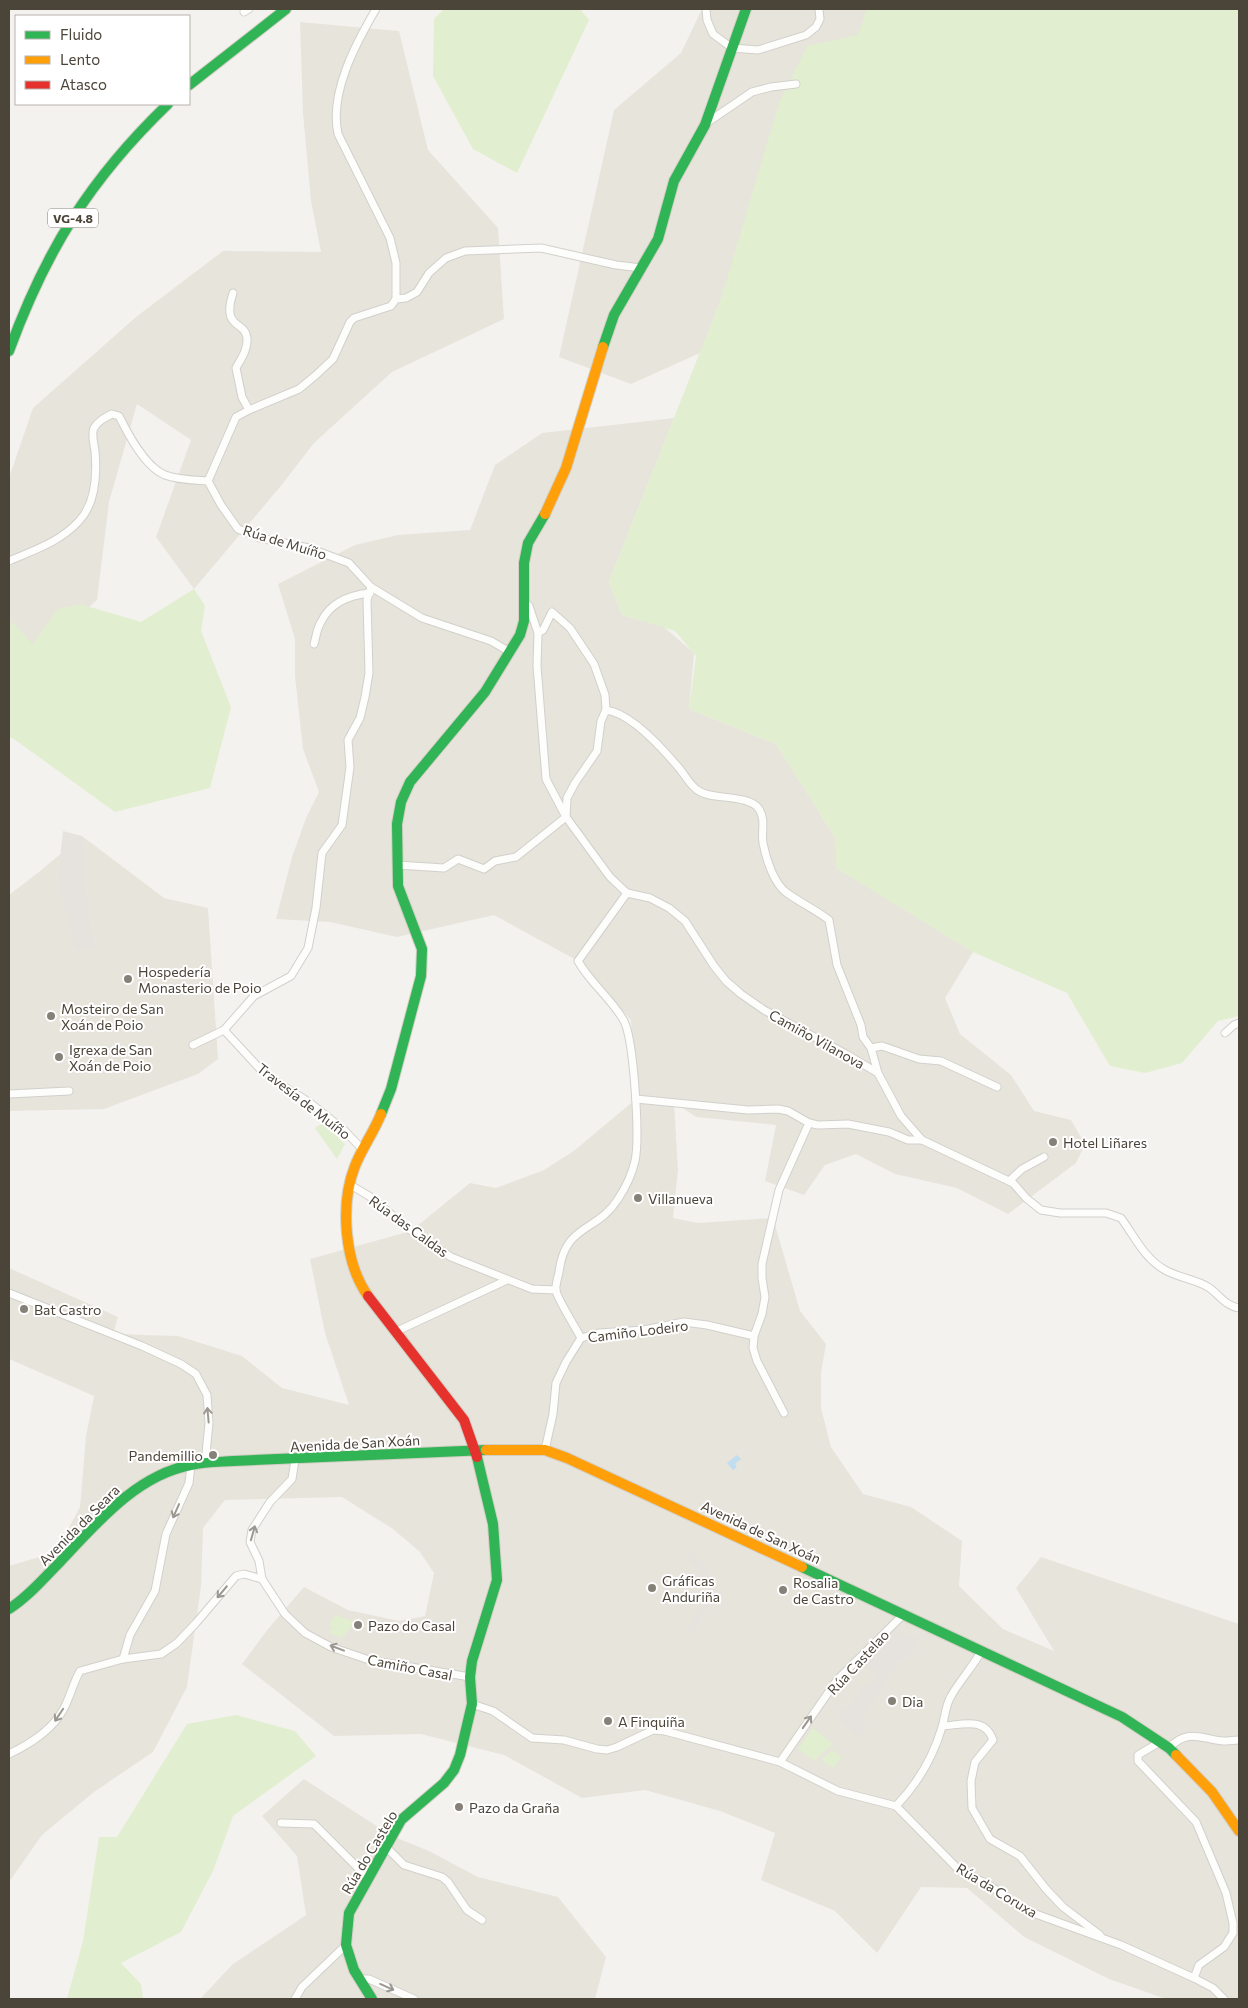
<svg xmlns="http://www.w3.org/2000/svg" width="1248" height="2008" font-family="Commissioner,sans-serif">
<rect width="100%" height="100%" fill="#f4f2ee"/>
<g fill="#e7e4dc">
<polygon points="702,9 876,9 721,299 700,353 631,384 559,357 614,110 681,53"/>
<polygon points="300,22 399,31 428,150 498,228 504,319 392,372 314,443 280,487 194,589 156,537 191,440 137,404 109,502 97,600 30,658 9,622 9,478 33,408 136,317 223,251 321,252 311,201 303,113"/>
<polygon points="674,418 609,582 622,615 664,627 694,653 689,709 776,744 835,837 837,868 973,952 945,998 960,1034 1011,1075 1034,1111 1071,1120 1085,1144 1076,1163 1008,1214 957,1188 895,1174 856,1154 825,1165 804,1195 765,1181 776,1125 696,1117 674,1102 678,1170 673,1218 698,1223 773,1218 800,1311 826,1344 821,1373 821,1408 831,1447 863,1494 911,1507 962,1541 959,1586 1003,1629 1054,1651 1016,1588 1041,1557 1239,1624 1239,1999 1166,1999 1109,1979 1024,1937 967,1888 921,1887 877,1953 835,1911 761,1880 775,1833 720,1811 645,1790 582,1798 504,1755 421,1734 334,1736 242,1664 268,1629 304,1587 348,1610 399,1621 425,1616 434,1573 420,1552 393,1529 342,1497 225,1500 203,1528 201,1586 187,1687 153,1752 94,1792 42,1835 9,1882 9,1566 56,1552 80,1507 86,1436 94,1396 9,1359 9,1268 118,1317 113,1334 178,1336 242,1356 282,1388 349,1405 325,1333 310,1259 411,1231 470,1183 496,1188 544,1170 575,1150 636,1099 631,1020 578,961 494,915 397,937 330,922 276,919 292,857 306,818 319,792 303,749 295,676 295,639 278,584 355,545 398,535 470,530 495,465 542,433"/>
<polygon points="82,836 164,898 208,908 218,1059 198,1074 104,1109 9,1111 9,895 39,872"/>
<polygon points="304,1779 392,1836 429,1851 478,1877 558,1897 606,1957 595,1999 200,1999 233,1964 306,1915 297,1856 262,1816"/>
</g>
<g fill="#e1eecf">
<polygon points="444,9 580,9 589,20 517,173 473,149 433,76 434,19"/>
<polygon points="867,9 1239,9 1239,1016 1218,1021 1182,1063 1145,1073 1110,1066 1067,993 973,952 836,868 835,837 776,744 689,709 696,656 675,631 622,615 609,582 721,299 779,103 807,46 858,35"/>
<polygon points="194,589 205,606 201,631 231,707 210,788 115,812 14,739 9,737 9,621 15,625 33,644 58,609 80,604 141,622"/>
<polygon points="323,1123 345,1144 337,1159 315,1128"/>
<polygon points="335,1615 355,1622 342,1638 329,1633 333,1626 329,1625"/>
<polygon points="236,1715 295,1731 316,1756 233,1816 213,1871 181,1932 121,1963 141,1984 143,1999 67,1999 83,1941 99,1837 117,1837 187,1724"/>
<polygon points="813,1728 833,1744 814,1761 798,1749"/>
<polygon points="833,1750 842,1757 833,1768 821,1760"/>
</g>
<g fill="#e6e3df">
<polygon points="63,831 82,836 84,878 90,925 96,949 83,951 75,948 58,879"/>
<polygon points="692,1552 705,1567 712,1582 718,1587 694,1633 688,1630 711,1588 707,1585 701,1572 688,1557"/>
<polygon points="897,1631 919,1639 911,1656 899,1661 860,1721 867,1726 858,1737 838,1717 845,1709 847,1710 867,1685 869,1685 876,1679 875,1671 863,1663 886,1637"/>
</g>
<polygon fill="#c0ddf1" points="737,1455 741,1459 735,1464 737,1467 733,1470 727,1463"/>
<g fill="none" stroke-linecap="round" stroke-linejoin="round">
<defs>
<g id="street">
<path d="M376,9C356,43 329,93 338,134L390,238L396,263V299"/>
<polyline points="706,9 707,20 713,34 732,48 758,50 806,35 816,27 820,19 819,9"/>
<polyline points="244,12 249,9"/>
<polyline points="705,124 752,92 771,87 796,84"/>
<path d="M233,293C221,330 245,320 247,338C248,349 241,359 236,368L242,397L249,410"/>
<polyline points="208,481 236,417 249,410 299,389 316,375 333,359 350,322 354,318 391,306 396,299 406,298 417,292 429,273 446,258 465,251 541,248 616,265 641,268"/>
<polyline points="208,481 221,505 238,529 260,538 309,548 349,563 371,587 422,618 491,641 510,652"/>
<path d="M9,561C34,550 60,542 79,521C96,503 97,474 95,451C94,444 91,434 94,428C98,421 104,418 112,414L119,416C128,434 145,467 165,475C178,480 194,480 208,481"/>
<polyline points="524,602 529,606 538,633 537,666 546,779 566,817 610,877 627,893"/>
<path d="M314,644C316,637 317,628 321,622C330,603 350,595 370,593"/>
<path d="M606,710C631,713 663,749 679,768C685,775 691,787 699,791C711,800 749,794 759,809C766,820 761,831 763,843C766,859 774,884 787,893C801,903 816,910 829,920L837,965L861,1025L863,1037L871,1048L878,1073"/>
<polyline points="397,865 444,868 458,859 484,869 495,861 516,857 566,817 567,798 575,783 597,751 601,721 606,710 605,695 594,664 570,628 552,612 543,630 538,633"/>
<path d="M627,893L650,898L669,908L685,921L714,966L726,981L741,994L764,1010L846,1054L878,1073L901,1116L922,1140L1013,1183L1026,1198L1041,1210L1060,1213H1106L1121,1218C1135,1237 1144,1258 1165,1270C1179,1278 1195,1279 1208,1287C1219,1294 1225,1306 1239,1308"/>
<polyline points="224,1030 260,1069 283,1086 309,1102 344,1130 363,1150"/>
<polyline points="1225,1033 1234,1025 1239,1023"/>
<polyline points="193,1045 224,1030 254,996 291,976 308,948 316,908 322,853 342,825 350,767 348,740 360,718 365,697 369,673 367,600 371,587"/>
<polyline points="871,1048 882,1046 919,1059 941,1061 997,1087"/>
<polyline points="9,1094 69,1091"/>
<polyline points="636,1099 748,1110 778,1109 788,1111 809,1123 818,1125 848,1124 889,1132 908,1140 922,1140"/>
<polyline points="1009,1181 1022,1169 1044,1157"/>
<polyline points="349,1184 369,1196 410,1230 451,1257 532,1289 556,1290"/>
<polyline points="9,1293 142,1346 181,1364 196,1374 207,1395 209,1423 205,1463"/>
<polyline points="395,1332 507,1280"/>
<polyline points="581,1338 599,1333 644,1330 684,1322 707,1325 754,1336"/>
<polyline points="784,1413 757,1361 753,1348 754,1336 762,1314 765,1297 762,1278 762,1264 779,1190 809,1123"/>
<path d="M545,1450L553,1414L556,1383L566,1362L581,1338C576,1328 558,1300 556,1291C555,1286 558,1277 559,1272C565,1223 597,1233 618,1199C626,1187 632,1174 635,1161C640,1138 634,1041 624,1021C612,999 590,983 578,961L627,893"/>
<polyline points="295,1460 292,1479 270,1502 252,1530 250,1542 259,1561 262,1579 285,1614 305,1633 331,1647 369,1660 470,1677"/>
<path d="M982,1650C973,1667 959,1681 950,1698C945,1708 945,1717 942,1727C933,1758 918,1783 896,1806L957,1868L992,1887L1009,1899L1033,1913L1121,1945L1194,1978L1213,1988L1224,1999"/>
<polyline points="123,1659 130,1635 155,1591 166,1534 189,1483 191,1465"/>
<polyline points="472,1704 493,1711 532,1738 564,1740 597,1749 607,1750 617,1747 653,1730 665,1731 780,1762 838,1791 896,1806"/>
<path d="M943,1726C961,1725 985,1716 993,1740L975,1762L971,1781L972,1808L983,1827L990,1839L1020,1856L1046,1889L1063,1907L1100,1935"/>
<polyline points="1160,1742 1138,1755 1138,1761 1196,1822 1226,1893 1233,1923 1233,1933 1224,1947 1199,1965 1194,1978"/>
<path d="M1169,1748C1188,1728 1201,1739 1223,1741C1229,1741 1234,1740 1239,1740"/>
<path d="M9,1754C28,1745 52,1730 63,1710C70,1698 73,1683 80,1671L123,1659L161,1654L177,1643L196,1623L236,1576L244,1574L262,1579"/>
<polyline points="780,1762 837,1680 904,1614"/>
<polyline points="281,1823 314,1824 368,1878"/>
<polyline points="386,1847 404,1865 442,1877 448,1882 467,1910 482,1920"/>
<polyline points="360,1979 369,1979 414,1999"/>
<polyline points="295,1999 302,1987 346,1945"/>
</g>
<g id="fast">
<polyline points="189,85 286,9"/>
<polyline points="603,347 614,315 658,239 674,181 705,125 746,9"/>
<path d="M9,351C46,250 90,179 168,104"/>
<polyline points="381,1114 391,1089 421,976 422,949 398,886 397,824 401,802 410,782 485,692 520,635 524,621 524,563 528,543 545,514"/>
<polyline points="802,1567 1122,1717 1169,1748 1176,1755"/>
<path d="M9,1609C28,1597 43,1579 59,1563C96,1524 136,1475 191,1465C205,1462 219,1462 233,1461L486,1450"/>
<polyline points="372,1999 354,1970 346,1945 349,1913 401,1820 444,1783 454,1770 460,1755 472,1704 470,1677 472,1661 497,1580 493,1524 477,1457"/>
</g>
<g id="slow">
<polyline points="545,514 566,468 603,347"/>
<path d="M368,1296C344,1262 340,1204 355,1166C362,1148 374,1132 381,1114"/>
<polyline points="486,1450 545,1450 567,1458 802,1567"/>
<polyline points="1176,1755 1212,1792 1239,1831"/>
</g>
<polyline id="jam" points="368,1296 464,1420 477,1457"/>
</defs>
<use href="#street" stroke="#d2d0cb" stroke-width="9"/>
<use href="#fast" stroke="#d3cfc5" stroke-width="12"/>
<use href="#slow" stroke="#d3cfc5" stroke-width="12"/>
<use href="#jam" stroke="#d3cfc5" stroke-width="12"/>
<use href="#street" stroke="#fdfdfc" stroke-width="7"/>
<use href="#fast" stroke="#30b455" stroke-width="10"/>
<use href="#slow" stroke="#ff9f0a" stroke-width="10"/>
<use href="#jam" stroke="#e5322d" stroke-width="10"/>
</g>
<defs><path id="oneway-shaft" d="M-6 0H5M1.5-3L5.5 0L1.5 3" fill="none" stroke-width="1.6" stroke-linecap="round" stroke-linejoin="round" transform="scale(1.25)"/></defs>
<g stroke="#9b9791">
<use href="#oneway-shaft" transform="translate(208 1415) rotate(-95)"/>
<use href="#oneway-shaft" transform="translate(176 1511) rotate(114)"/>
<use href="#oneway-shaft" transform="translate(253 1533) rotate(-74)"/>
<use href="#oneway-shaft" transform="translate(222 1592) rotate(130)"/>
<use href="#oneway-shaft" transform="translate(337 1648) rotate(-159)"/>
<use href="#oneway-shaft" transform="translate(59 1715) rotate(124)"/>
<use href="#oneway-shaft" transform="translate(807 1722) rotate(-55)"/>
<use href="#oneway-shaft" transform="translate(387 1987) rotate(24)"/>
</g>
<g fill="#868178" stroke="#fff" stroke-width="2">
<circle cx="128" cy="979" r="5"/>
<circle cx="51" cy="1016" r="5"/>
<circle cx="59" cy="1057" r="5"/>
<circle cx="1053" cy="1142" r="5"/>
<circle cx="638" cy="1198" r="5"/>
<circle cx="24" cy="1309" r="5"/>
<circle cx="213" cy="1455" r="5"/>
<circle cx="652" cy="1588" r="5"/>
<circle cx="783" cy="1590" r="5"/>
<circle cx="358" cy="1625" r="5"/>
<circle cx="892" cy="1701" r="5"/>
<circle cx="608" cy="1721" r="5"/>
<circle cx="459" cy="1807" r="5"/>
</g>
<g text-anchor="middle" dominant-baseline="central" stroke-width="4" stroke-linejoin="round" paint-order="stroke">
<rect fill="#fff" stroke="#817c74" stroke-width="1" x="48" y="208.5" width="50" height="19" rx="4"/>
<g font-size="12" font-weight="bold" fill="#4b4439">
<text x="73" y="218">VG-4.8</text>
</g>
<g font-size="14" fill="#4b4439" stroke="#fff">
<text transform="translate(285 542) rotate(17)">Rúa de Muíño</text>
<text transform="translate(817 1039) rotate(29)">Camiño Vilanova</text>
<text transform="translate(304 1101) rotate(38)">Travesía de Muíño</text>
<text transform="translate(409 1226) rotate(36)">Rúa das Caldas</text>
<text transform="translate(638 1331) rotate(-7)">Camiño Lodeiro</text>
<text transform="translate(355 1443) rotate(-3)">Avenida de San Xoán</text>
<text transform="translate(79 1525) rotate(-45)">Avenida da Seara</text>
<text transform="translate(761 1532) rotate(25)">Avenida de San Xoán</text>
<text transform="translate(858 1662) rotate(-47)">Rúa Castelao</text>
<text transform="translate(410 1667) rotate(11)">Camiño Casal</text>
<text transform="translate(369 1852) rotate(-59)">Rúa do Castelo</text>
<text transform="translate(997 1890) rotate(31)">Rúa da Coruxa</text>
</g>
<g font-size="14" fill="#4b4439" stroke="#fff" text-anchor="start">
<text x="138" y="971">Hospedería<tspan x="138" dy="16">Monasterio de Poio</tspan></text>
<text x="61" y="1008">Mosteiro de San<tspan x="61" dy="16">Xoán de Poio</tspan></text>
<text x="69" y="1049">Igrexa de San<tspan x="69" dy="16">Xoán de Poio</tspan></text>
<text x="1063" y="1142">Hotel Liñares</text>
<text x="648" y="1198">Villanueva</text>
<text x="34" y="1309">Bat Castro</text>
<text x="203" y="1455" text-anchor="end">Pandemillio</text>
<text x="662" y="1580">Gráficas<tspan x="662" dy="16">Anduriña</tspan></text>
<text x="793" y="1582">Rosalia<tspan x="793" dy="16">de Castro</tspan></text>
<text x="368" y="1625">Pazo do Casal</text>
<text x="902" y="1701">Dia</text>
<text x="618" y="1721">A Finquiña</text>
<text x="469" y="1807">Pazo da Graña</text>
</g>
</g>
<rect width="1248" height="2008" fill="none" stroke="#4b4439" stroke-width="20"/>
<rect x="15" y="15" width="175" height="90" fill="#ffffff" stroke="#b7b4b0"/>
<rect x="25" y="31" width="25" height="8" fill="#30b455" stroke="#b7b4b0"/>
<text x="60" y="40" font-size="15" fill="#4b4439">Fluido</text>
<rect x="25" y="56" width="25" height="8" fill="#ff9f0a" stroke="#b7b4b0"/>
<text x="60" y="65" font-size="15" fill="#4b4439">Lento</text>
<rect x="25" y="81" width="25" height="8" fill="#e5322d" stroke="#b7b4b0"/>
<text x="60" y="90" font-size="15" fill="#4b4439">Atasco</text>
</svg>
